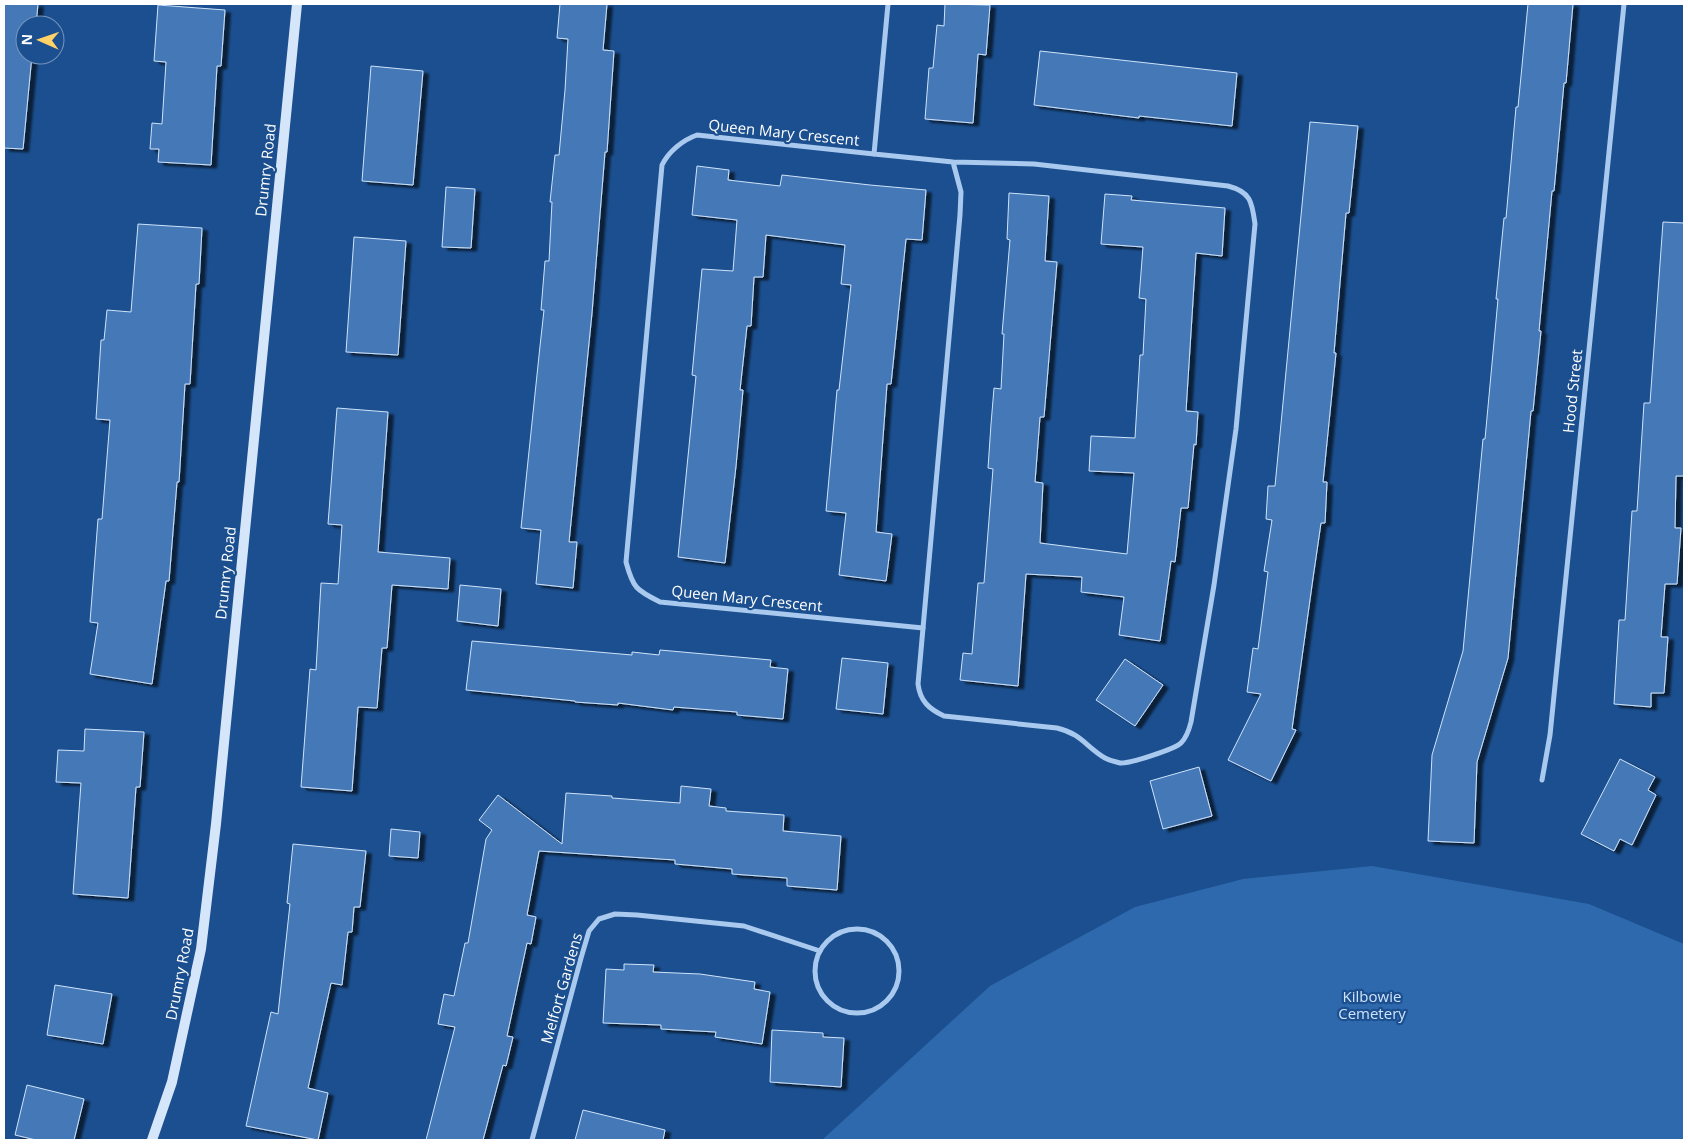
<svg xmlns="http://www.w3.org/2000/svg" width="1688" height="1144" font-family="'Open Sans',sans-serif">
<defs>
<filter id="shadow"><feDropShadow dx="5.5" dy="3" stdDeviation="1" flood-color="#0009"/></filter>
</defs>
<rect width="100%" height="100%" fill="#1b4f8f"/>
<polygon fill="#2e69ad" points="1372,866 1589,904 1684,944 1684,1140 822,1140 990,986 1135,907 1243,879"/>
<g fill="#4478b7" stroke="#cfe3fa" filter="url(#shadow)">
<polygon points="4,4 38,4 36,25 25,25 25,55 32,55 23,149 4,148"/>
<polygon points="560,4 607,4 603,50 614,51 607,152 605,152 592,313 569,542 577,542 573,588 536,584 541,530 521,528 540,346 544,310 541,310 545,261 549,261 552,202 550,202 555,155 559,155 565,90 568,39 557,38"/>
<polygon points="945,4 990,5 986,55 978,54 973,123 925,119 929,68 933,68 937,25 944,26"/>
<polygon points="1528,4 1573,4 1566,83 1564,83 1554,191 1552,191 1539,331 1541,331 1533,411 1531,411 1508,658 1477,762 1474,843 1428,841 1432,755 1463,651 1483,439 1485,439 1498,299 1496,299 1504,218 1506,218 1516,107 1518,107"/>
<polygon points="158,5 225,10 221,66 217,66 211,165 158,162 159,149 150,149 152,123 162,124 166,62 154,61"/>
<polygon points="1040,51 1237,73 1232,126 1139,116 1139,118 1034,105"/>
<polygon points="371,66 423,71 413,185 362,181"/>
<polygon points="1310,122 1358,126 1349,213 1346,213 1334,353 1336,353 1323,482 1327,482 1325,523 1321,523 1313,578 1292,729 1296,730 1271,781 1228,760 1261,694 1247,692 1253,648 1258,649 1268,572 1264,571 1272,520 1266,519 1268,486 1275,486"/>
<polygon points="697,166 729,170 728,180 780,186 782,175 870,185 926,190 922,240 906,239 891,384 887,384 876,532 892,534 886,581 839,575 846,513 826,511 837,390 839,390 851,285 841,284 845,245 766,235 763,277 754,277 751,326 747,326 740,390 743,390 736,466 725,563 678,557 696,376 692,375 702,269 733,271 737,220 692,215"/>
<polygon points="446,187 475,189 471,248 442,247"/>
<polygon points="1009,193 1049,196 1045,261 1057,262 1044,417 1040,417 1035,482 1043,483 1040,543 1127,554 1134,473 1089,471 1091,436 1135,438 1140,355 1143,355 1146,299 1139,298 1143,247 1101,244 1105,194 1132,196 1131,200 1225,208 1222,256 1196,253 1186,411 1198,412 1196,445 1194,444 1188,508 1181,508 1175,562 1171,561 1160,641 1119,635 1124,597 1081,592 1082,577 1026,574 1018,686 960,680 963,653 972,654 978,583 984,583 993,469 988,468 991,424 994,388 1001,389 1004,334 1002,334 1010,240 1007,239"/>
<polygon points="1663,222 1684,223 1684,476 1676,476 1675,528 1681,528 1677,584 1665,584 1661,637 1668,637 1664,693 1651,693 1651,707 1614,704 1619,620 1625,620 1632,511 1637,511 1644,403 1650,403"/>
<polygon points="138,224 202,228 199,284 196,284 190,384 185,384 179,482 177,482 169,581 166,581 152,684 90,674 98,623 90,622 98,519 102,519 110,420 96,419 101,340 104,340 107,310 131,312"/>
<polygon points="354,237 406,241 398,355 346,352"/>
<polygon points="337,408 388,412 378,552 450,558 448,589 392,585 387,648 382,648 377,708 358,707 352,791 301,787 310,669 316,670 321,583 338,584 342,525 328,524"/>
<polygon points="460,585 501,589 498,626 457,621"/>
<polygon points="472,641 632,655 632,652 659,655 660,650 771,660 770,667 788,669 783,719 737,715 737,712 674,707 673,710 618,703 618,705 575,702 575,701 466,690"/>
<polygon points="842,658 888,663 883,714 836,709"/>
<polygon points="1125,659 1163,685 1135,726 1096,700"/>
<polygon points="85,729 144,732 140,787 136,787 128,898 73,894 81,783 56,782 58,750 84,751"/>
<polygon points="1620,759 1655,777 1648,790 1656,795 1632,845 1620,839 1614,851 1581,834"/>
<polygon points="1199,767 1212,816 1163,829 1150,781"/>
<polygon points="681,786 711,789 709,806 726,808 726,811 784,815 783,831 841,836 837,890 787,886 787,878 732,874 732,869 675,864 675,860 539,851 527,915 536,917 531,944 527,943 507,1036 513,1037 506,1066 503,1065 483,1140 426,1140 455,1027 438,1024 444,994 454,996 465,943 468,943 486,839 492,830 479,820 498,795 562,844 566,793 612,796 612,798 680,803"/>
<polygon points="391,829 420,832 418,858 389,856"/>
<polygon points="293,844 366,851 360,907 354,907 352,932 348,932 342,985 331,983 308,1088 328,1093 318,1140 246,1126 271,1012 278,1014 290,904 287,903"/>
<polygon points="624,964 654,965 653,972 700,974 755,982 754,989 770,992 762,1044 715,1037 716,1032 661,1029 661,1025 603,1023 606,969 624,970"/>
<polygon points="55,985 112,994 103,1044 47,1035"/>
<polygon points="772,1030 823,1033 823,1037 844,1038 841,1087 770,1082"/>
<polygon points="27,1085 84,1099 74,1140 36,1140 15,1135"/>
<polygon points="583,1110 665,1130 663,1140 575,1140"/>
</g>
<g fill="none" stroke-linecap="round" stroke-linejoin="round">
<g stroke="#a9c9ee" stroke-width="5">
<path d="M888,4L874,154L953,162L1034,164L1228,186C1251,192 1252,202 1255,224L1236,429L1214,585L1191,722C1189,730 1187,737 1181,743C1175,749 1129,764 1120,763C1116,762 1109,760 1105,758C1086,747 1082,734 1057,728L944,716C929,709 920,701 918,684L960,215L961,192L953,162"/>
<path d="M874,154L697,135C683,140 669,151 662,165L626,562C633,588 636,590 660,602L923,628"/>
<polyline points="1542,780 1550,735 1624,4"/>
<circle cx="857" cy="971" r="42"/>
<polyline points="532,1140 581,958 589,931 599,919 615,914 637,915 744,926 820,951"/>
</g>
<polyline stroke="#d6e6fa" stroke-width="10" points="152,1140 172,1082 201,949 216,824 297,4"/>
</g>
<g text-anchor="middle" dominant-baseline="central" stroke-width="4.5" stroke-linejoin="round" paint-order="stroke">
<g font-size="15" fill="#fff" stroke="#1b4f8f">
<text transform="translate(784 132) rotate(6)">Queen Mary Crescent</text>
<text transform="translate(265 170) rotate(-84)">Drumry Road</text>
<text transform="translate(1572 391) rotate(-84)">Hood Street</text>
<text transform="translate(225 573) rotate(-84)">Drumry Road</text>
<text transform="translate(747 598) rotate(6)">Queen Mary Crescent</text>
<text transform="translate(179 974) rotate(-79)">Drumry Road</text>
<text transform="translate(561 988) rotate(-74)">Melfort Gardens</text>
</g>
<g font-size="15" fill="#cfe3fa" stroke="#1b4f8f">
<text x="1372" y="996">Kilbowie<tspan x="1372" dy="17">Cemetery</tspan></text>
</g>
</g>
<rect width="1688" height="1144" fill="none" stroke="#ffffff" stroke-width="10"/>
<g transform="translate(40 40) rotate(272)"><circle r="24" fill="#1b4f8f" stroke="#7695bc"/>
<path d="M0-4L9 19L0 12L-9 19Z" fill="#ffd166"/>
<text y="-8" font-size="14" font-weight="bold" text-anchor="middle" fill="#ffffff">N</text>
</g>
</svg>
